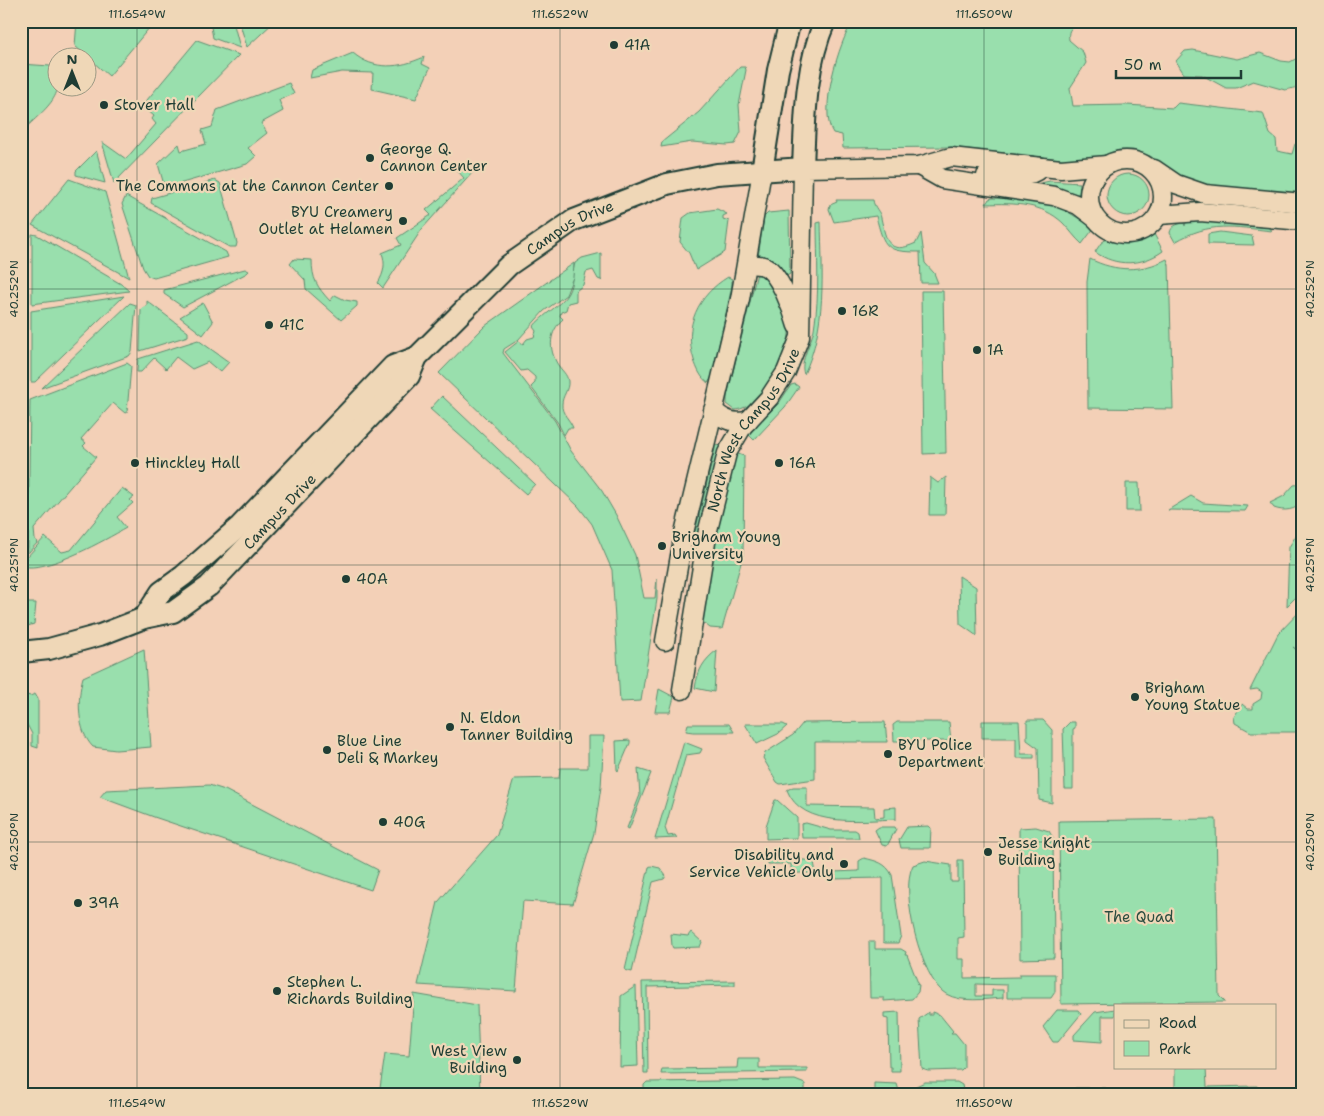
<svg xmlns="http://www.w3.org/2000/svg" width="1324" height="1116" font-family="'Shantell Sans',sans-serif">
<rect width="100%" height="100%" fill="#f3d0b7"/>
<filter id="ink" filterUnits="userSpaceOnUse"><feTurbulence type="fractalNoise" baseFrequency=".02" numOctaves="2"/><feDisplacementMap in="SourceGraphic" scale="10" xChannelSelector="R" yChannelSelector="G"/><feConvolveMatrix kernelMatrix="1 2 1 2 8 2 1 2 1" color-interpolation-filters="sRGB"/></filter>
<g filter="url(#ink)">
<g fill="#99dfad" stroke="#5c8e70">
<polygon points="77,21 155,21 109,76 75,46"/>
<polygon points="210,21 233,21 240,48 213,38"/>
<polygon points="239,21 275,21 247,47"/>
<path d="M853,21H1064L1077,25C1069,28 1068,32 1069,40L1083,52L1086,63L1070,88L1073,106L1127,105L1173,108L1178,103L1263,113L1270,134L1276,139L1277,151L1292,154L1295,144L1303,142V196L1218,191L1175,174L1150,156L1133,150H1119L1093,159L1078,161L949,147L843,148L842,135L833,133C818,111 839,42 853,21Z"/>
<polygon points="197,40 239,55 114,183 102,142 126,159 156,124 152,119 154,116 142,106"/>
<polygon points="1193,50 1237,59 1260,53 1281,61 1290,62 1303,55 1303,86 1285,90 1253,81 1236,88 1226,88 1202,75 1184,74 1176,61 1185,51"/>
<path d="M353,53C374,71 400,68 424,57L422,64L430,68L416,99L372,89L373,73L342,72L310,78L312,70Z"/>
<path d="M21,64L50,66C74,94 37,114 21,133Z"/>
<polygon points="740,67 745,67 746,70 739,105 741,132 735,144 727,145 692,142 661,147 662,142 699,112"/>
<polygon points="289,83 294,94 279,100 283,111 261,123 267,133 248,148 256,156 247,164 165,188 158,164 179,144 181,151 206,144 202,130 212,127 217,110"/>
<polygon points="96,151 97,153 105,183 76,175 76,171"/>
<path d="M463,163L473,172L422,229L383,288L378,283C384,273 386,264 382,253L401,245L397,238L431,215L426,210L464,178L456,169Z"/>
<circle cx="1128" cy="195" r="21"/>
<polygon points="69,179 105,192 129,278 32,225"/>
<polygon points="215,180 220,183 237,243 236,247 229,247 151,203 152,198"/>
<polygon points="1050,181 1080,183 1079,194 1026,186"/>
<polygon points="126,196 226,252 228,257 154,278 148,276 143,268 122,204"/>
<path d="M993,198L1036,200L1065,210L1094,228L1082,244C1075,238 1070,230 1063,223C1042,203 1014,203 986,204L989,199Z"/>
<path d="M836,200H873C874,208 880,211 881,218C886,240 888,256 916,243L921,233L925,263L934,273L938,283H921L920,252C886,252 884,248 876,216L834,222L829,209L830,205L837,202Z"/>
<polygon points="717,209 727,214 723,216 723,219 729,221 725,252 696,270 689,253 680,242 683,218 690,213"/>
<polygon points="789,211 790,274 783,278 758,257 764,217 768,213"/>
<path d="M1216,220L1258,224V227H1261V224L1268,225L1272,231C1234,227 1210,221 1175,242L1170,233C1171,226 1177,224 1184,223L1185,226L1186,222Z"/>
<path d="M821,222C822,274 827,326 804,374C799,361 812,342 814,329C820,294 817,258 817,223Z"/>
<polygon points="1220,232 1252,236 1254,245 1208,244 1208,234"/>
<polygon points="32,234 37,235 121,284 129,291 32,304"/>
<path d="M1154,234L1163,251C1142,266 1116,267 1095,252L1101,243L1108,238L1128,241V244H1130V241L1146,238Z"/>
<path d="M601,253V280L603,281L598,279L593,270L586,272L583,285L576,291V301L568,303L566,310L561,312L560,316L563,319C549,332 548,349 558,365C562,371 567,374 568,381C569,390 562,396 562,404C561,414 570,419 573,428H568L564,435L558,423L531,387L535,383V377L527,370L521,371L505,352L519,341L523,344L527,339L534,337L536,331L533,327C542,315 563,304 568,293C573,284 572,273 575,263L582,258Z"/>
<path d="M294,259L312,260C312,279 317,287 330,301L335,295L345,300L357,302V306L341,320L306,289L305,280L290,264Z"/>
<path d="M1090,259C1116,272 1142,272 1167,259L1169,265L1173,409L1088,408L1087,282Z"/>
<polygon points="574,263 573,277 566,295 544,311 518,340 504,349 503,353 555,421 571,451 602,491 616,515 635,555 644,598 655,598 657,579 657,599 641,701 620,702 612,570 592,524 578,506 439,373 485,326"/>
<polygon points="245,269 249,271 247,273 183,307 164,294 164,290"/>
<path d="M757,273L767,274C773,289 783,305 788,320C796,347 765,408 735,410L727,404V396Z"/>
<path d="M728,277L732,279V286L712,377L708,383C701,378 697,369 694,360C683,326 698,295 728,277Z"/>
<polygon points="921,291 943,291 946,453 923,454"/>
<polygon points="124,296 35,382 31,382 31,311"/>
<polygon points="147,301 188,332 188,336 140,351 141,309 147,305"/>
<polygon points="130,303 136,305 132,352 129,356 41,388"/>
<polygon points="203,303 213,322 203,335 180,317"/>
<polygon points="198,340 229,362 220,372 208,362 192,369 176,357 166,369 154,358 141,372 137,372 138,359"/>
<polygon points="127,363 131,366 127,412 125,413 113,403 81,439 86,443 83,446 96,457 34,529 35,540 38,542 28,553 30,400"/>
<polygon points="795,384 799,387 785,407 754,440 748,434 779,403 791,385"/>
<polygon points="442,396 535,484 526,494 430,409"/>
<polygon points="716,445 723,447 700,545 693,557 690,553"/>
<polygon points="735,453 744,456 743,556 722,629 710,628 700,620 710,556"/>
<polygon points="930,477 938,483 946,477 945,515 929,515"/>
<polygon points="1126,483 1139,483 1140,511 1126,511"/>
<path d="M1303,484V502C1296,510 1284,512 1274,508L1270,503L1284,496L1294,485Z"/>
<path d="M122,488L134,497L130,500L133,503L117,517L126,528C103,541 54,569 27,567L25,564L27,557L45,537L62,552L71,550Z"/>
<polygon points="1191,496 1203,503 1248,506 1245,511 1168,510"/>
<polygon points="1303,524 1303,590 1287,606 1289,547"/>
<polygon points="959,576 976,587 977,636 960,624"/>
<polygon points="21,603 36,603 34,624 21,628"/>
<polygon points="1303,608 1303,637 1297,644 1303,639 1303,654 1293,647 1303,656 1303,732 1251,732 1235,723 1234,717 1242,704 1248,709 1253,709 1253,704 1261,699 1262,692 1257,689 1250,690 1278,634"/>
<path d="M144,649L151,747L116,750L93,747C77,731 77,699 83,677Z"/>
<path d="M717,650L714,692L695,688C698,670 703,661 717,650Z"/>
<polygon points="659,689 674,697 670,712 655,712"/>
<polygon points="21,693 30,696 35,694 38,699 38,748 32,746 32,734 21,713"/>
<polygon points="1027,720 1043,720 1052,730 1052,803 1039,800 1038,748 1027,740"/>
<polygon points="982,721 1019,721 1021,754 1034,754 1034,758 1016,758 1016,738 982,738"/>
<polygon points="885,722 887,742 815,742 815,779 780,784 777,782 763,758 765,753 793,735 803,723"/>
<polygon points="897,722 949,722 951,741 894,741 893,725"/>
<polygon points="1070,722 1075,722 1075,728 1073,729 1073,789 1065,789 1063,729"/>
<polygon points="688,724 729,724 734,732 693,732 686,731"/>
<polygon points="745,724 783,724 787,726 778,734 757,744"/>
<polygon points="588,736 604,736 601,787 594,833 573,904 523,901 516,991 418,985 438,902 497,835 514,779 559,778 560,768 588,768"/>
<polygon points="630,740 630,743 618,771 617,770 616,741"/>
<polygon points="684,742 702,749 700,753 686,755 665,828 668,836 675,835 677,838 655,839"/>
<polygon points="638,769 651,773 629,829 627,828 640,795"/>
<polygon points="209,785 225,790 378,870 371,890 154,817 100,797 106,790"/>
<path d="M793,787H807V806L874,807L875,818L884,817V808L896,807V819C863,820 802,829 787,790Z"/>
<polygon points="775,800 777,800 797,818 797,838 766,839 766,826"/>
<polygon points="1216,819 1219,996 1225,1002 1061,1004 1059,821"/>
<polygon points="806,823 831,830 855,830 858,832 859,838 802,838 801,824"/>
<polygon points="929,826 931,828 930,848 901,848 899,840 907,827"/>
<polygon points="879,827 895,827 896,829 887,846 882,845 875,830"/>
<polygon points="1036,827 1049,831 1053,838 1054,958 1020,959 1019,828"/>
<path d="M864,858C877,861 886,863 892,875L901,936L898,943H885L883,942V878L832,879V872L859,871V861Z"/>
<polygon points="768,860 809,860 814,862 816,873 791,873 791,864 768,864"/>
<path d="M958,860H963L964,937L958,938V959H964V978L1020,977V974H1055V992L1051,998H1007V985L976,984V996H992V990H1003V998C985,999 962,1003 946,994C921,980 899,890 913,865L925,861L951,865V882H958Z"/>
<polygon points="651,866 660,868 666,876 664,879 653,882 632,972 625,970 649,867"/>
<polygon points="691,932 702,942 700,947 673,948 672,946 671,934 688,936"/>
<polygon points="869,942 875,942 875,949 901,949 906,952 905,955 907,955 918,983 916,984 919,985 918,992 912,999 884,1001 884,998 870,998"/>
<polygon points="735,981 735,985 647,987 648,1073 644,1073 642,982"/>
<polygon points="636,986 638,1066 620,1067 621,996"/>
<polygon points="414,994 477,1005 480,1095 379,1095 385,1054 409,1056"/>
<polygon points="1115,1009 1115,1016 1102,1016 1102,1042 1074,1040 1074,1035 1095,1012"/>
<polygon points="1057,1010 1078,1010 1081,1014 1058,1042 1053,1042 1043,1027"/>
<polygon points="899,1012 900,1071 891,1071 891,1067 889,1067 888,1019 884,1018 884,1013"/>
<polygon points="929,1012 929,1015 932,1015 932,1012 940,1015 953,1031 951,1033 955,1033 964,1044 964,1067 961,1070 928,1071 922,1069 919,1019"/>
<polygon points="738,1059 759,1059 759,1068 807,1068 807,1072 661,1074 662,1069 737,1068"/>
<polygon points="1175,1067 1206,1067 1207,1087 1257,1086 1265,1095 1175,1095"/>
<polygon points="795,1080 805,1084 805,1095 644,1095 644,1085 647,1082"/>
<polygon points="925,1082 957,1082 962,1085 964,1095 910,1095 916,1086"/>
<polygon points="874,1083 897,1084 899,1091 897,1095 874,1095"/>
<polygon points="1075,1088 1106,1088 1106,1095 1022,1095 1074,1092"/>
</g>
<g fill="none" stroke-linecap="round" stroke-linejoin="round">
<defs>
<g id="tertiary">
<circle cx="1126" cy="197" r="37"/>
<polyline points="919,166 942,179 1054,196 1078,205 1095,218"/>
<polyline points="1154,169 1176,184 1205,194 1303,203"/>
<path d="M986,176C1006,178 1026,181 1042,167"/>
<polyline points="1159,215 1200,212 1303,221"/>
<path d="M747,264C753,265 761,264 766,267C780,275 793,311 797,326"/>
<path d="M713,410C725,421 732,423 748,421"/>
<polyline points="665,641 684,533 740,299 762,171"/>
<path id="s1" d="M682,690L708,530L727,453L743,426L769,398L786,372L800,337L803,168L919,166L951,157L1061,169L1107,165"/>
</g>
<g id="secondary">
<polyline points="762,171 778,70 790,21"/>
<polyline points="144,618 161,592 183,576 240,526 393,366 417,357"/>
<path id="s2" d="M21,652L49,649L100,635L144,618L173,612L209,586L409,376L417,357L509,265L574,220L667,184L717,174L803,168C805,120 805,66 825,21"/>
</g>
</defs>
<use href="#tertiary" stroke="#1f3d34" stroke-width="21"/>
<use href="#secondary" stroke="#1f3d34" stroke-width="24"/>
<use href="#tertiary" stroke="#efd7b7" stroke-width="18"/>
<use href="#secondary" stroke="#efd7b7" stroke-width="20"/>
</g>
</g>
<path fill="none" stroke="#1f3d34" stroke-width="1" stroke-opacity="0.45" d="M137,21V1095M560,21V1095M984,21V1095M21,289H1303M21,565H1303M21,842H1303"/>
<g fill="#1f3d34" stroke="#efd7b7" stroke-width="2">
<circle cx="614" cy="45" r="5"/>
<circle cx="104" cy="105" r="5"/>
<circle cx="370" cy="158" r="5"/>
<circle cx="389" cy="186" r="5"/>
<circle cx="403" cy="221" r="5"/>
<circle cx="842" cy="311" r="5"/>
<circle cx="269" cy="325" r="5"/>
<circle cx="977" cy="350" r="5"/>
<circle cx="135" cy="463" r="5"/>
<circle cx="779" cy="463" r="5"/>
<circle cx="662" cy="546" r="5"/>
<circle cx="346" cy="579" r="5"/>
<circle cx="1135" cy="697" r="5"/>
<circle cx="450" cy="727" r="5"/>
<circle cx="327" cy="750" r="5"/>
<circle cx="888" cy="754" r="5"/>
<circle cx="383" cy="822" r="5"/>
<circle cx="988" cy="852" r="5"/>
<circle cx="844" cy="864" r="5"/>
<circle cx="78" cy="903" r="5"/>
<circle cx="277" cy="991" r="5"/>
<circle cx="517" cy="1060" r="5"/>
</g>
<g text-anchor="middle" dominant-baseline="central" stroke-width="4.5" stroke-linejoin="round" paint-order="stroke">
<g font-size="15" fill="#1f3d34" stroke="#efd7b7" text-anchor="start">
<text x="624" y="45">41A</text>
<text x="114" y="105">Stover Hall</text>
<text x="380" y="149">George Q.<tspan x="380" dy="17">Cannon Center</tspan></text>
<text x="379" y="186" text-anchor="end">The Commons at the Cannon Center</text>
<text x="393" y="212" text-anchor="end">BYU Creamery<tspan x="393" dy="17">Outlet at Helamen</tspan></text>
<text x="852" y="311">16R</text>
<text x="279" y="325">41C</text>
<text x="987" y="350">1A</text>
<text x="145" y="463">Hinckley Hall</text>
<text x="789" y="463">16A</text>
<text x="672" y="537">Brigham Young<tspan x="672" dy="17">University</tspan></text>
<text x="356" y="579">40A</text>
<text x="1145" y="688">Brigham<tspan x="1145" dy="17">Young Statue</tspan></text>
<text x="460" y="718">N. Eldon<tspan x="460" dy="17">Tanner Building</tspan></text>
<text x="337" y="741">Blue Line<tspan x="337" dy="17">Deli &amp; Markey</tspan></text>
<text x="898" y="745">BYU Police<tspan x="898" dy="17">Department</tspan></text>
<text x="393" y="822">40G</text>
<text x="998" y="843">Jesse Knight<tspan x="998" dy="17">Building</tspan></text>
<text x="834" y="855" text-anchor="end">Disability and<tspan x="834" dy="17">Service Vehicle Only</tspan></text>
<text x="88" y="903">39A</text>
<text x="287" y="982">Stephen L.<tspan x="287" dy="17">Richards Building</tspan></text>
<text x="507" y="1051" text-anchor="end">West View<tspan x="507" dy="17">Building</tspan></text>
</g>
<g font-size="15" fill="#1f3d34" stroke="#efd7b7">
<text stroke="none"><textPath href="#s2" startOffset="715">Campus Drive</textPath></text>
<text stroke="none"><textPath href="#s1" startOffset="274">North West Campus Drive</textPath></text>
<text stroke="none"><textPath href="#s2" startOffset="305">Campus Drive</textPath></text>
</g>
<g font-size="15" fill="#2b4d40" stroke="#efd7b7">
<text x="1139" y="917">The Quad</text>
</g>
</g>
<rect width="1324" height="1116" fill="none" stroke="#efd7b7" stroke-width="55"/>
<rect x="1114" y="1004" width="162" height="65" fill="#efd7b7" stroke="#9c9983"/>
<rect x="1124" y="1020" width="25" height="8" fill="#efd7b7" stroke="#9c9983"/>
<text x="1159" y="1028" font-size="15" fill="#1f3d34">Road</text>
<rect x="1124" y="1041" width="25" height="15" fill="#99dfad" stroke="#9c9983"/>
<text x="1159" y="1054" font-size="15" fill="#1f3d34">Park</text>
<g transform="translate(72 72)"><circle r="24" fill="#efd7b7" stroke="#9c9983"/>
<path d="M0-4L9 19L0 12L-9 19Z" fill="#1f3d34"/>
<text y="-8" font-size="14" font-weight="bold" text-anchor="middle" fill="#1f3d34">N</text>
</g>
<path d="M1116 70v8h125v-8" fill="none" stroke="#1f3d34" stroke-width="2.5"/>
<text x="1124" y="70" font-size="15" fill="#1f3d34" stroke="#efd7b7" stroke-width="4" paint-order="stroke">50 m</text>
<rect x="28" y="28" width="1268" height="1060" fill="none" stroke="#1f3d34" stroke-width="2"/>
<g font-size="12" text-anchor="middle" fill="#1f3d34">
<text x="137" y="18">111.654°W</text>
<text x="560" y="18">111.652°W</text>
<text x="984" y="18">111.650°W</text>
<text transform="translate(14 289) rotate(-90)" y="4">40.252°N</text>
<text transform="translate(1310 289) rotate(-90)" y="4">40.252°N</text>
<text transform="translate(14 565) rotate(-90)" y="4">40.251°N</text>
<text transform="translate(1310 565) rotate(-90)" y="4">40.251°N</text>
<text transform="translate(14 842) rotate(-90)" y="4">40.250°N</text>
<text transform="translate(1310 842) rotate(-90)" y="4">40.250°N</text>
<text x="137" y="1107">111.654°W</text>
<text x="560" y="1107">111.652°W</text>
<text x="984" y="1107">111.650°W</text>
</g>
</svg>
